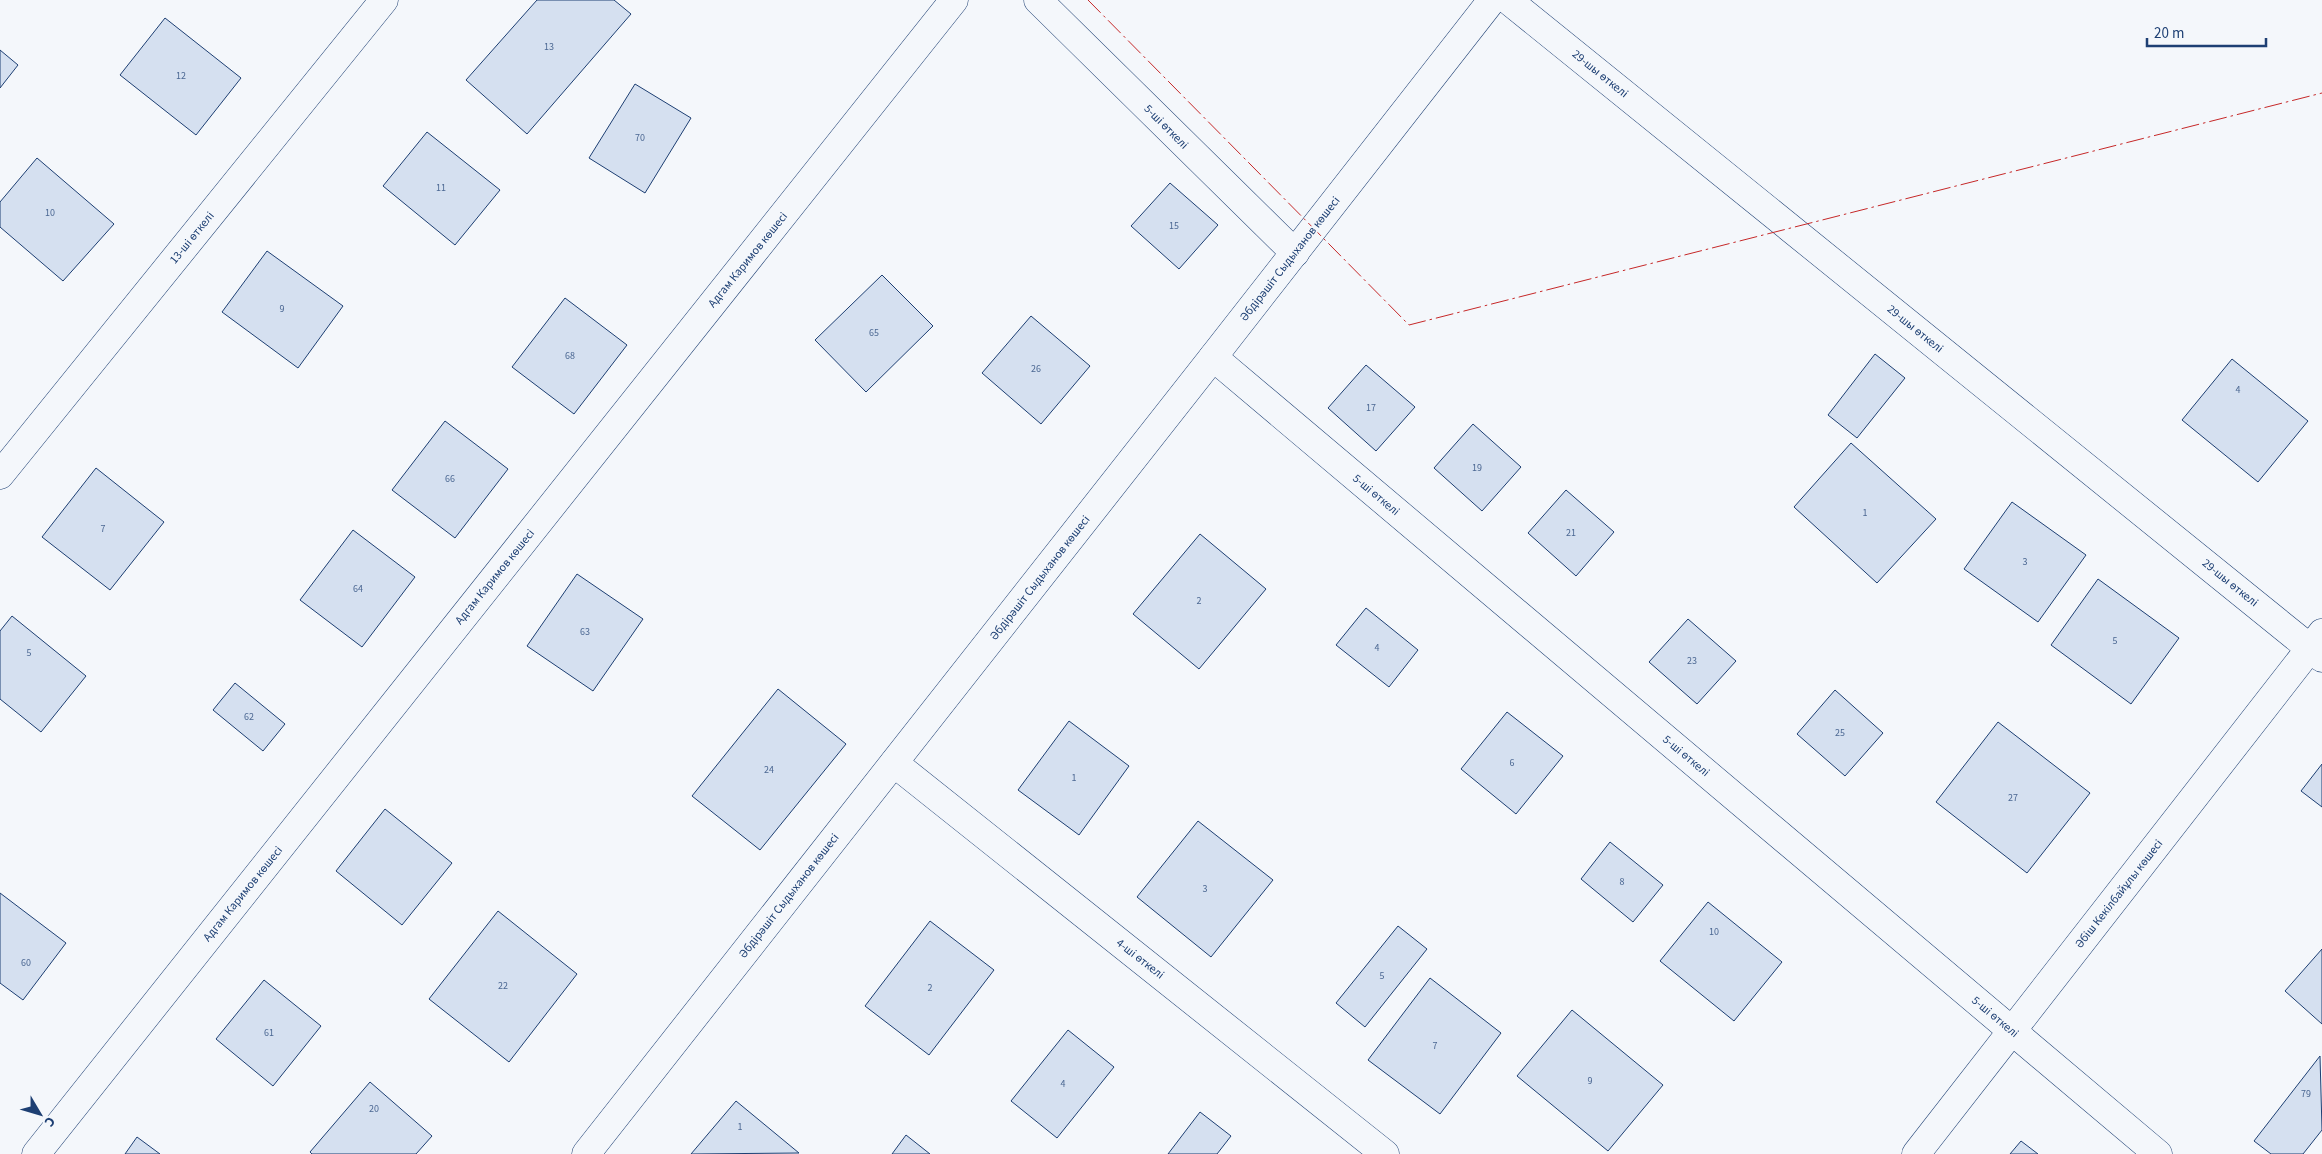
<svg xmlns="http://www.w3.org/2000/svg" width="2322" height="1154" font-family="'Source Sans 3',sans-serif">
<rect width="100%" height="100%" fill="#f4f7fb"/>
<g fill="#d5e0f0" stroke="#1d3f73">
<polygon points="537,0 614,0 631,14 527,134 466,80"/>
<polygon points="165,18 241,78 196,135 120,75"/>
<polygon points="0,50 18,65 0,88"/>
<polygon points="635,84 691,118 645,193 589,158"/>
<polygon points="427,132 500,190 455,245 383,186"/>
<polygon points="37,158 114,224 63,281 0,227 0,202"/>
<polygon points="1170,183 1218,225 1179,269 1131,226"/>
<polygon points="267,251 343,306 298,368 222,312"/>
<polygon points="882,275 933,326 866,392 815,340"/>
<polygon points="565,298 627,345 574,414 512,367"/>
<polygon points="1031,316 1090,366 1041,424 982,373"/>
<polygon points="1875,354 1905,378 1857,438 1828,415"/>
<polygon points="2232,359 2308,421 2258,482 2182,420"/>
<polygon points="1366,365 1415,407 1376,451 1328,408"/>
<polygon points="445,421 508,469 455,538 392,490"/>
<polygon points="1473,424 1521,467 1482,511 1434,468"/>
<polygon points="1851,443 1936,519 1877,583 1794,507"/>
<polygon points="96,468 164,522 110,590 42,537"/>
<polygon points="1566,490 1614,532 1576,576 1528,533"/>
<polygon points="2012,502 2086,555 2038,622 1964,569"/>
<polygon points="353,530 415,577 362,647 300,600"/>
<polygon points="1200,534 1266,589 1199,669 1133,614"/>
<polygon points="577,574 643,619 593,691 527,646"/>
<polygon points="2098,579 2179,638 2131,704 2051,645"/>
<polygon points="1366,608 1418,650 1389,687 1336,645"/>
<polygon points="12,616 86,676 41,732 0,699 0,631"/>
<polygon points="1688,619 1736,661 1697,704 1649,662"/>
<polygon points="235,683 285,724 263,751 213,710"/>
<polygon points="778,689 846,744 760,850 692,796"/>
<polygon points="1835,690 1883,733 1845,776 1797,734"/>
<polygon points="1507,712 1563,756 1516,814 1461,769"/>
<polygon points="1069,721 1129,766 1079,835 1018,790"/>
<polygon points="1998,722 2090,793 2027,873 1936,802"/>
<polygon points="2322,764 2322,807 2301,791"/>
<polygon points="385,809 452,863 402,925 336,871"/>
<polygon points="1198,821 1273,880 1211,957 1137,897"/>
<polygon points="1610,842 1663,885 1633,922 1581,879"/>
<polygon points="0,893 66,943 23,1000 0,983"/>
<polygon points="1708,902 1782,962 1734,1021 1660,961"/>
<polygon points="498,911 577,974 509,1062 429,999"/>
<polygon points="930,921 994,970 929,1055 865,1006"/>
<polygon points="1398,926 1427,949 1365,1027 1336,1003"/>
<polygon points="2322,949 2322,1024 2285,991"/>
<polygon points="1430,978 1501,1033 1440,1114 1368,1060"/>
<polygon points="264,980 321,1026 273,1086 216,1039"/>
<polygon points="1572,1010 1663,1085 1608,1151 1517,1076"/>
<polygon points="1068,1030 1114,1067 1057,1138 1011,1101"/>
<polygon points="2320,1056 2322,1130 2303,1154 2271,1154 2254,1141"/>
<polygon points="370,1082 432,1136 416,1154 312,1154 310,1152"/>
<polygon points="736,1101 799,1153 691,1154"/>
<polygon points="1200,1112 1231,1136 1217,1154 1168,1154"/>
<polygon points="906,1135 930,1154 892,1154"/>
<polygon points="137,1137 160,1154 125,1154"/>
<polygon points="2021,1141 2038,1154 2010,1154"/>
</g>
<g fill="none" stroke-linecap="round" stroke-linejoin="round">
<defs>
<g id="street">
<polyline points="1038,0 1295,253"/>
<polyline points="1508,0 2322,658"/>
<polyline points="1213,357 2158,1154"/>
<polyline points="0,475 384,0"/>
<polyline points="894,763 1385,1154"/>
<polyline points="36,1154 954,0"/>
<polyline points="586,1154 1213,357 1492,0"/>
<polyline points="1916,1154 2322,633"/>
</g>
</defs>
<use href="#street" stroke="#1d3f73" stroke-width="29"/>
<use href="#street" stroke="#f4f7fb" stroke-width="28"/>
<polyline stroke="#c62828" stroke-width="1" stroke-dasharray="18 4 2.5 4" stroke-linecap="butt" points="1088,0 1409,325 2322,93"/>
</g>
<g text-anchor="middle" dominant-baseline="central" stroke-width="4" stroke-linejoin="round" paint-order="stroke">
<g font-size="10" fill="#4b6792">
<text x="549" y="47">13</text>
<text x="181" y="76">12</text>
<text x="640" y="138">70</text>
<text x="441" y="188">11</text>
<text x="50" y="213">10</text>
<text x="1174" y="226">15</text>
<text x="282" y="309">9</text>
<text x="874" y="333">65</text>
<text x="570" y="356">68</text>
<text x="1036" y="369">26</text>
<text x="2238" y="390">4</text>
<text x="1371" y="408">17</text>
<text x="1477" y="468">19</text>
<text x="450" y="479">66</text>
<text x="1865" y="513">1</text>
<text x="103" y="529">7</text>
<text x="1571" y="533">21</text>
<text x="2025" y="562">3</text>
<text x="358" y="589">64</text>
<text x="1199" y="601">2</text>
<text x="585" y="632">63</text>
<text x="2115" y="641">5</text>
<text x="1377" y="648">4</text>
<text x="29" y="653">5</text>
<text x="1692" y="661">23</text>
<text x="249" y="717">62</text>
<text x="1840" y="733">25</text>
<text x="1512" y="763">6</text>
<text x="769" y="770">24</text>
<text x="1074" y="778">1</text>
<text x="2013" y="798">27</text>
<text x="1622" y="882">8</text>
<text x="1205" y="889">3</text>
<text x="1714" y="932">10</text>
<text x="26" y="963">60</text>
<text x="1382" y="976">5</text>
<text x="503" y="986">22</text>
<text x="930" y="988">2</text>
<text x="269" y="1033">61</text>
<text x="1435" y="1046">7</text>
<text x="1590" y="1081">9</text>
<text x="1063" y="1084">4</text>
<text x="2306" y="1094">79</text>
<text x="374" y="1109">20</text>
<text x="740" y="1127">1</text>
</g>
<g font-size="12" fill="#1d3f73" stroke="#f4f7fb">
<text transform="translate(1600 74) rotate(39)">29-шы өткелі</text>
<text transform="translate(1166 127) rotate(45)">5-ші өткелі</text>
<text transform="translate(192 238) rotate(-51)">13-ші өткелі</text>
<text transform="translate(1290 259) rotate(-52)">Әбдірәшіт Сыдыханов көшесі</text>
<text transform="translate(748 260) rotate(-51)">Адгам Каримов көшесі</text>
<text transform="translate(1915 329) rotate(39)">29-шы өткелі</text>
<text transform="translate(1376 495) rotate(40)">5-ші өткелі</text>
<text transform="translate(495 577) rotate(-51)">Адгам Каримов көшесі</text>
<text transform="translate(1040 578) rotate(-52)">Әбдірәшіт Сыдыханов көшесі</text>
<text transform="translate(2230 583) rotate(39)">29-шы өткелі</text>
<text transform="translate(1686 756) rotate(40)">5-ші өткелі</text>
<text transform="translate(243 894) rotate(-51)">Адгам Каримов көшесі</text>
<text transform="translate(2119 894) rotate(-52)">Әбіш Кекілбайұлы көшесі</text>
<text transform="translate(789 896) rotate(-52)">Әбдірәшіт Сыдыханов көшесі</text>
<text transform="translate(1140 959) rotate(38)">4-ші өткелі</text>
<text transform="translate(1995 1017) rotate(40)">5-ші өткелі</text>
</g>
</g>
<g transform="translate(40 1114) rotate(128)" stroke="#f4f7fb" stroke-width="4" paint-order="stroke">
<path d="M0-4L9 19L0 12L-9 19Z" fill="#1d3f73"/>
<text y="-8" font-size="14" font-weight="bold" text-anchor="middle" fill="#1d3f73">С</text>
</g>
<path d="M2147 38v8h119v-8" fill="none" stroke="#1d3f73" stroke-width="2.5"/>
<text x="2154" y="38" font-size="15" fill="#1d3f73" stroke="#f4f7fb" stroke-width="4" paint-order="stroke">20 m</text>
</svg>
